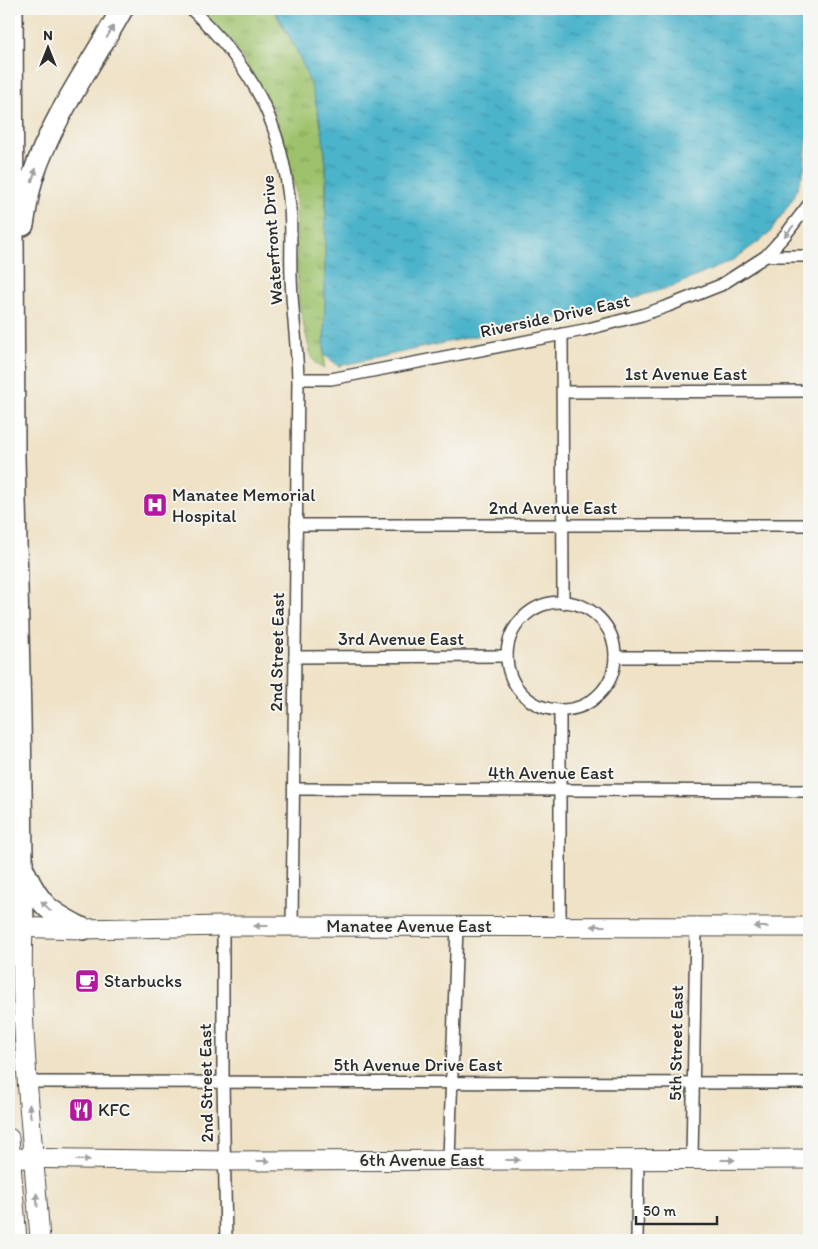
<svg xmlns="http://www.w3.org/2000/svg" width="818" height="1249" font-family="Itim,sans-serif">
<defs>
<pattern id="grass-tufts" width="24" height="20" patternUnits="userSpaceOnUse" patternTransform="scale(1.25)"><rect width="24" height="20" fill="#9ec26c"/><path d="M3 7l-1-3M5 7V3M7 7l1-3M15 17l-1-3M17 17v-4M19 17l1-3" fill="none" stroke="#819e59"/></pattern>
<pattern id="water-ripples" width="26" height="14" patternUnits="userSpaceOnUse" patternTransform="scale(1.25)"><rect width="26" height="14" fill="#4bb3ca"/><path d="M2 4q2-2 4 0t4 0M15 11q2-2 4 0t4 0" fill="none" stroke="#3f92a4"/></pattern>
</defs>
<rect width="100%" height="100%" fill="#f6f6f2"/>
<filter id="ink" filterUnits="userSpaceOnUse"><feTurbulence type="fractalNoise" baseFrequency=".02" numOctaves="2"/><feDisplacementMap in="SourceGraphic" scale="10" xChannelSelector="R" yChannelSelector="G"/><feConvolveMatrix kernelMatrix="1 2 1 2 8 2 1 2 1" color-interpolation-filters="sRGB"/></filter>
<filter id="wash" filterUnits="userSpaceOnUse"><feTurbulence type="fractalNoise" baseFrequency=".0096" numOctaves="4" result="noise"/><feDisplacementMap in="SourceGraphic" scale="20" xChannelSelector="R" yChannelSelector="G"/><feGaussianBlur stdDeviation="1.12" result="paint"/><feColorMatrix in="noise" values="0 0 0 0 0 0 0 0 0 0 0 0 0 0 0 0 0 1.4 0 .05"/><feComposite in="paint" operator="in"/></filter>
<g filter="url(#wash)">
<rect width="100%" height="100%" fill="#efe2c6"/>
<polygon fill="url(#grass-tufts)" stroke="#64764c" points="198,9 273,9 297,51 306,71 313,91 323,136 326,169 324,369 316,364 311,356 299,305 297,270 296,193 281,132 272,108 258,83 232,42"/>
<path fill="url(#water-ripples)" stroke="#3b6f7a" d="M273,9H809V137L807,142L804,170L794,197L769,234L732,261L671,287L580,313L339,366L324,355C325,316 325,277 325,238C326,210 328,182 325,154C320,102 302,52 273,9Z"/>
</g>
<g filter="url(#ink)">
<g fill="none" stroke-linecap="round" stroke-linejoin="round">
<defs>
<g id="street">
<path d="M191,9C252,66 283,124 290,208C292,230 290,253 291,276C292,310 297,344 298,379L292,926"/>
<polyline points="766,256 809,256"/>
<polyline points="562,334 563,603"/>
<polyline points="298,379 331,379 584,330 642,315 668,306 721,285 766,256 786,234 809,204"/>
<polyline points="563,392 809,391"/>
<polyline points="296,525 809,525"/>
<circle cx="561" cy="656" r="54"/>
<polyline points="295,657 507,656"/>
<polyline points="615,657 809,657"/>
<polyline points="294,789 809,791"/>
<polyline points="223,926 223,1082 226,1240"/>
<polyline points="560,926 560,710"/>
<polyline points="27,1082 809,1083"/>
<polyline points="449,1160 457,926"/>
<polyline points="692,1160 696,926"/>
<polyline points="637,1240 638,1160"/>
</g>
<g id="primary">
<polyline points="9,927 83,929 223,926 809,927"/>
<path d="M23,927C19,1032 33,1136 40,1240"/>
<polyline points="9,1138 17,1240"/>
<polyline points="9,1158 225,1161 809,1159"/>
</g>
<g id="highway">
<polyline points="12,9 14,457 20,717 23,927"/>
<path d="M23,225C26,208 28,191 33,176C53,116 92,64 122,9"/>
<path d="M25,873C41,908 51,912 83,929"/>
</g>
</defs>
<use href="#street" stroke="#484642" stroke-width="14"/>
<use href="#primary" stroke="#484642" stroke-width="21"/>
<use href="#highway" stroke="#484642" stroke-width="24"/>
<use href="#street" stroke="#fff" stroke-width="11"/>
<use href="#primary" stroke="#fff" stroke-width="19"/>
<use href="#highway" stroke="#fff" stroke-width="21"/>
</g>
<defs><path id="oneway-solid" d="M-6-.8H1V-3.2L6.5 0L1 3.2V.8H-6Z" transform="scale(1.25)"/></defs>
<g fill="#a0a0a0">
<use href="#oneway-solid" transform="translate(110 32) rotate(-61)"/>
<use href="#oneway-solid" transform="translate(34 175) rotate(-72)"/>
<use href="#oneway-solid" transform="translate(789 231) rotate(130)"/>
<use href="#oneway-solid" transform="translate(46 906) rotate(-134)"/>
<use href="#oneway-solid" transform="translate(261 926) rotate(180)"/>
<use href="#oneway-solid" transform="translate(598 926) rotate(180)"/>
<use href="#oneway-solid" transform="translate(761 927) rotate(-180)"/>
<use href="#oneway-solid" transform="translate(30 1111) rotate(-96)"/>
<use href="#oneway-solid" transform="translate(83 1160)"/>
<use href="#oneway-solid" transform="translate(513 1160)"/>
<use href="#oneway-solid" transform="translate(728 1160)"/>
<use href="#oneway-solid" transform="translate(263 1161)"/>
<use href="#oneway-solid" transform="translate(37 1200) rotate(-94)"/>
</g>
</g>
<defs>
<symbol id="hospital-square" viewBox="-11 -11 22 22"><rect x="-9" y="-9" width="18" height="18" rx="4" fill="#b5179e" stroke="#f6f6f2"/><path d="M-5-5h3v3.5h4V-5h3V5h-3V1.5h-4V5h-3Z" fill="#fff"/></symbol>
<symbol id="cafe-square" viewBox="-11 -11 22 22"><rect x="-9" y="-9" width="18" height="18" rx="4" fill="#b5179e" stroke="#f6f6f2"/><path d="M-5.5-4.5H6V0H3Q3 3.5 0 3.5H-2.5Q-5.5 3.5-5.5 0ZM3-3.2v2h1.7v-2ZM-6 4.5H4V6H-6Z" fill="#fff"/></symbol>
<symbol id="restaurant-square" viewBox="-11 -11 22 22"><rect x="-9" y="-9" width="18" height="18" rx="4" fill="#b5179e" stroke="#f6f6f2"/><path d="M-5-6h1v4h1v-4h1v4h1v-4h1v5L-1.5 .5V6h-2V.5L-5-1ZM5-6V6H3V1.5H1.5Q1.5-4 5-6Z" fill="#fff"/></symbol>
</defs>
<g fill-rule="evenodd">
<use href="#hospital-square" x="141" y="491" width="28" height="28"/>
<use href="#cafe-square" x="73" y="967" width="28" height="28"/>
<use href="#restaurant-square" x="67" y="1096" width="28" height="28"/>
</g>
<g text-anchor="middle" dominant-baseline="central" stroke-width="4" stroke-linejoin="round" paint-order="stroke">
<g font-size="18" fill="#2b2b2b" stroke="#f6f6f2">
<text transform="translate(272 240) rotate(-94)">Waterfront Drive</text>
<text transform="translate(555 316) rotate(-12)">Riverside Drive East</text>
<text x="686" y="374">1st Avenue East</text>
<text x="553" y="508">2nd Avenue East</text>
<text x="401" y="639">3rd Avenue East</text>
<text transform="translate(277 652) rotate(-89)">2nd Street East</text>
<text x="551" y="773">4th Avenue East</text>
<text x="409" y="926">Manatee Avenue East</text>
<text transform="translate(676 1043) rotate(-89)">5th Street East</text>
<text x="418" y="1065">5th Avenue Drive East</text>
<text transform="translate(206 1083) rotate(-91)">2nd Street East</text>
<text x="422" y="1160">6th Avenue East</text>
</g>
<g font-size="18" fill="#2b2b2b" stroke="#f6f6f2" text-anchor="start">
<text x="172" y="495">Manatee Memorial<tspan x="172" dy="21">Hospital</tspan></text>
<text x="104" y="981">Starbucks</text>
<text x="98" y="1110">KFC</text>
</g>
</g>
<rect width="818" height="1249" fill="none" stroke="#f6f6f2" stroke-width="30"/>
<g transform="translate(48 48)" stroke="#f6f6f2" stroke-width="4" paint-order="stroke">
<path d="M0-4L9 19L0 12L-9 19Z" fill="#2b2b2b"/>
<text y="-8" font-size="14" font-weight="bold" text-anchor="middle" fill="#2b2b2b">N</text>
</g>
<path d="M636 1216v8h81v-8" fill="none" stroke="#2b2b2b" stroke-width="2.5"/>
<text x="643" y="1216" font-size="15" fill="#2b2b2b" stroke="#f6f6f2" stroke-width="4" paint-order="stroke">50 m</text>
</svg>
